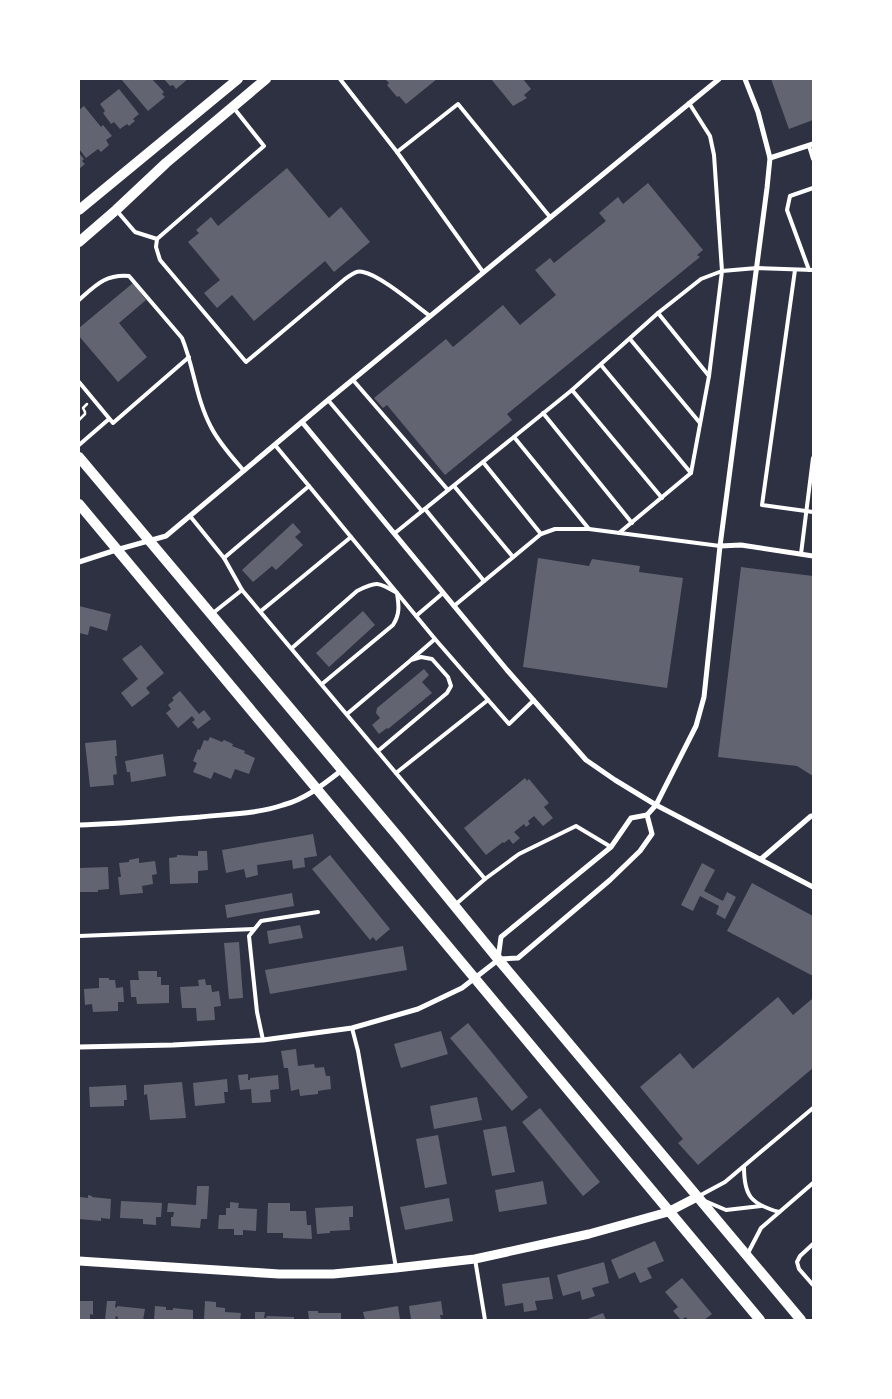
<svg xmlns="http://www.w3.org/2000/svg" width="892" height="1399" font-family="Inter,sans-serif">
<rect width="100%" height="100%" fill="#2d3142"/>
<g fill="#626471">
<polygon points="121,79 152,79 164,92 162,94 165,97 148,111"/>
<polygon points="164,79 188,79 176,89 173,85 170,86"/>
<polygon points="385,79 437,79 406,104 399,96 397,97 387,85 389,83"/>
<polygon points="491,79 523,79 531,89 524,95 527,98 513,106"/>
<polygon points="771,79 813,79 813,120 789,129"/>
<polygon points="119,89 139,114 133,119 135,121 129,126 127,124 120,129 114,122 111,124 103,113 105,111 100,104"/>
<polygon points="84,106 101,127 103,125 112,136 106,140 109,145 101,152 98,149 86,158 79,149 79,110"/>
<polygon points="79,153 84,159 82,161 85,164 79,169"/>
<polygon points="287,168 329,218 341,207 370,242 334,272 325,261 254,321 232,295 217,308 204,293 220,280 188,242 199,233 196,230 211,217 218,226"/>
<polygon points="648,183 703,250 697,255 700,257 507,414 512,420 445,475 387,405 383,408 374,398 446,339 453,347 503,305 520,325 556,295 535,270 550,258 554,263 606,221 599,213 618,197 623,204"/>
<polygon points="133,283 146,300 119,323 147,357 118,382 79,336 79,328"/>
<polygon points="293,523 301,532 295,537 303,545 276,570 272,566 253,582 242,570"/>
<polygon points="538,558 589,566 592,559 640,566 639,572 683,578 667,688 523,667"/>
<polygon points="741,567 813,576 813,776 797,766 718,757"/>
<polygon points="79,606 111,614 107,631 90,626 88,635 79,633"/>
<polygon points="363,611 375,625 329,667 316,653"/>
<polygon points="141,645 164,673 146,688 150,693 132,707 121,693 138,679 122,659"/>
<polygon points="424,669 429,675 422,682 432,693 388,729 387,728 379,734 372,725 380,718 376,713 377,708"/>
<polygon points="180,691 199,714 204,710 211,719 198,729 192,722 195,720 192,716 178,728 166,713 171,709 168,705 174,700 172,698"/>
<polygon points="210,737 222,742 224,740 233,744 232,746 245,751 244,753 255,758 249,774 235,769 231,779 214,772 211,779 193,772 197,763 193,761 198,749 200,750 204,740 208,741"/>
<polygon points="116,740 117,756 115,756 117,774 113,775 114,785 90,787 85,743"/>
<polygon points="163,754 166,776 131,782 130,772 127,772 125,761"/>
<polygon points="525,778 527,781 529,779 549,803 544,807 553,818 543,826 534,816 528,821 530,824 526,827 524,824 514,832 520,838 513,844 509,839 504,843 503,842 486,855 464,828"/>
<polygon points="313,834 317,856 304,858 305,867 293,869 292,860 257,865 258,875 246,878 244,869 226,873 222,850"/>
<polygon points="198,851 207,851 208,870 198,871 198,883 170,884 169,858 177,857 177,855 198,856"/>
<polygon points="330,855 390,929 376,941 373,937 370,940 312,869"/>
<polygon points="139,858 139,863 155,861 157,874 152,875 153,884 142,886 143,893 120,895 118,877 121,877 119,863 129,862 129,860"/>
<polygon points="702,863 715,870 704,891 723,901 727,892 736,897 725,919 716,914 719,906 700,896 693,911 681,905"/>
<polygon points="108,867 109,889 98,890 98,892 79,892 79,868"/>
<polygon points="752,883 813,916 813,976 727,931"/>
<polygon points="292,893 294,906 227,918 225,905"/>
<polygon points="300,925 303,938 269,944 267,931"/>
<polygon points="239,942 243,998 229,999 224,943"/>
<polygon points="403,946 407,970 270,994 265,970"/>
<polygon points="138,971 157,971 157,977 161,977 161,985 169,985 169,1003 137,1004 136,997 131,997 130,980 139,980"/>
<polygon points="99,978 109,978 109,980 115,980 116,988 123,987 124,1002 118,1002 118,1011 93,1012 92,1004 85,1005 84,989 99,988"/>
<polygon points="205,979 206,985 211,985 212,992 219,991 221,1006 214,1007 215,1020 197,1021 196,1008 182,1008 180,987 199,986 198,980"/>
<polygon points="778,997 793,1015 813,998 813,1068 698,1165 678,1143 683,1139 640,1087 680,1053 693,1069"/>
<polygon points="468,1023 528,1097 512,1111 450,1038"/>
<polygon points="441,1031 448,1054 401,1068 394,1044"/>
<polygon points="296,1049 298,1066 314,1064 315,1068 324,1067 326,1076 330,1076 331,1089 318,1091 318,1094 300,1096 299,1089 291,1091 288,1068 284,1068 281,1051"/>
<polygon points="248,1074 248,1080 250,1080 250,1078 278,1075 279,1089 270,1090 271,1102 252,1103 251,1089 240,1090 238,1075"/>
<polygon points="227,1079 228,1092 224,1092 225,1103 195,1106 193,1083"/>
<polygon points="182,1082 186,1118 150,1120 147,1094 144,1095 144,1085"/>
<polygon points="126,1085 127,1100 124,1100 124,1106 90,1107 89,1087"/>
<polygon points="477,1097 482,1120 434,1129 430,1106"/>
<polygon points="540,1108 600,1182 583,1196 522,1122"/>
<polygon points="506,1126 515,1172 492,1176 483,1130"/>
<polygon points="438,1135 447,1184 425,1188 416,1139"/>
<polygon points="543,1181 547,1204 499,1212 495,1190"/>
<polygon points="197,1186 209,1186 207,1219 201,1219 200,1228 171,1226 171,1217 173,1217 174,1212 167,1212 168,1203 196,1205"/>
<polygon points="88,1195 92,1196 92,1197 111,1199 110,1219 101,1218 101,1221 79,1219 80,1197 88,1198"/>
<polygon points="449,1198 453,1221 405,1230 400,1207"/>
<polygon points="121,1201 162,1203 161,1217 156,1217 156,1225 143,1224 143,1219 120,1218"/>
<polygon points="230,1202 239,1203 238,1208 257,1209 256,1231 243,1230 243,1235 234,1235 234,1229 218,1229 219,1215 226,1215 226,1208 230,1208"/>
<polygon points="268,1203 290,1203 290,1211 306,1211 307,1225 311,1225 312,1239 283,1238 283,1233 267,1233"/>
<polygon points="353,1206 353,1217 349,1217 350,1230 330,1231 330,1233 317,1234 315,1208"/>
<polygon points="655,1241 664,1261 647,1268 652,1278 640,1283 635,1272 619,1279 611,1260"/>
<polygon points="604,1262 609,1283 592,1288 595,1296 582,1300 580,1291 563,1296 557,1275"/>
<polygon points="549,1277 553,1299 535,1301 537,1310 524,1312 523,1303 505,1306 502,1284"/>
<polygon points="682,1278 712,1314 704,1320 688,1320 686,1317 681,1320 673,1311 678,1307 665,1292"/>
<polygon points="79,1301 93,1301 93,1315 90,1314 90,1320 79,1320"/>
<polygon points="107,1301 116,1301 115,1307 117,1308 117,1306 145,1309 143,1320 117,1320 118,1317 116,1316 115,1320 105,1320"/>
<polygon points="205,1301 216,1302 216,1307 225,1308 225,1312 241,1313 240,1320 204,1320"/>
<polygon points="441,1301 443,1315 440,1315 441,1320 411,1319 409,1306"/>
<polygon points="155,1306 166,1307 166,1310 173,1310 173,1308 193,1310 193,1320 154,1320"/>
<polygon points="398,1306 400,1320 365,1320 363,1312"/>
<polygon points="308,1311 318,1311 318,1313 341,1313 341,1320 309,1320"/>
<polygon points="255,1312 265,1312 264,1318 266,1318 267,1316 294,1317 294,1320 255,1320"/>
<polygon points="603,1313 606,1320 585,1320"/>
</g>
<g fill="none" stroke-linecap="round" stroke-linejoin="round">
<polyline stroke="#fff" stroke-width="2.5" points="79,420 85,414 85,412 83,408 87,404"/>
<g stroke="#fff" stroke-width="4">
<polyline points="340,79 397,152 483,272"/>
<path d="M233,107L264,146L157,239L156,247L160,260L246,362L345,279C351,275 356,270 363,272C380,275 415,305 430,316"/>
<polyline points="809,146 813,159"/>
<polyline points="397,152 458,104 550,217"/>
<polyline points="117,211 135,232 157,239"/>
<polyline points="795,270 762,505 813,512"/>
<polyline points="809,270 787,210 790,196 813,188"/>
<path d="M79,300C95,286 105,274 129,276L182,338C194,367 196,399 211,427C219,443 232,457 244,471"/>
<polyline points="658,313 709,376"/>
<polyline points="630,339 700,423"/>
<polyline points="601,365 691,473"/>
<polyline points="353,380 448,490"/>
<polyline points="79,382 113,423 189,357"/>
<polyline points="572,390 662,498"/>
<polyline points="328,400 422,511"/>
<polyline points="543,413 632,523"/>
<polyline points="514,437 589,529"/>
<polyline points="79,445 109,419"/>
<polyline points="483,462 541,534"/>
<polyline points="309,486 435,639 509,724 534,700"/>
<polyline points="454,486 513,557"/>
<polyline points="425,509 484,581"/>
<polyline points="190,516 224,558 242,590"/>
<polyline points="395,533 572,390 658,313 701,279 722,271 714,155 710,136 689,103"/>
<polyline points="619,533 691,473 709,376 722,271 757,268 813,270"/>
<polyline points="801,554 813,458"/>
<polyline points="224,558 309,486 275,445"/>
<polyline points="454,606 541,534 555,529 589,529 720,546"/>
<polyline points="261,611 351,537"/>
<polyline points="213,613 242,590 485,879 519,854 576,826 611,847"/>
<polyline points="416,616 443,593"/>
<path d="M292,648L357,591C377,581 378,582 397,593C399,606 400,614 393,625L322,684"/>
<polyline points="412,659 435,639"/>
<polyline points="347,714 411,660 421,657 432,659 448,677 451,686 447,693 378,751"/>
<polyline points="396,773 488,700"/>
<polyline points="456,904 485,879"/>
<polyline points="79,936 254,929"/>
<polyline points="352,1028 358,1051 396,1268"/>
<polyline points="263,1040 257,1012 249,936 261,921 318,912"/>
<path d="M744,1167C744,1196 751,1204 779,1212"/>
<polyline points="699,1196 725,1182 813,1108"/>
<polyline points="705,1201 726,1210 761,1206"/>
<polyline points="813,1244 800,1256 797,1262 799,1269 813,1285"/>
<polyline points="748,1253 761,1228 813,1183"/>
<polyline points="475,1259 485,1320"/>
</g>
<g stroke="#fff" stroke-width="5">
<polyline points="770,158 813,144"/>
<polyline points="302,422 507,670 586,760 615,780 656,805 813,887"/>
<polyline points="720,546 741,545 813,556"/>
<polyline points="79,562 116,550 166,536 328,400 719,79"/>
<path d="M79,825C119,824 160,820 200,817C228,814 257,814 283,805C306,799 324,784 342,770"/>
<polyline points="761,859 811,816 813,816"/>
<polyline points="498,959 501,937 611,847 631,818 647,815 656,805 696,726 704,697 720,546 767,188 770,158 758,112 745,79"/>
<polyline points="499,959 518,958 610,880 640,851 652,834 647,815"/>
<polyline points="79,1047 173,1045 263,1040 352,1028 418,1009 462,988 498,960"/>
</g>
<polyline stroke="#fff" stroke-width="9" points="79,1261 279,1274 333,1274 396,1268 475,1259 589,1234 668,1212 697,1197"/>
<g stroke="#fff" stroke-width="10">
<polyline points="79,210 238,79"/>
<polyline points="79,242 116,210 166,163 266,79"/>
<polyline points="79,457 400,839 498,959 801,1320"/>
<polyline points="79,504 760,1320"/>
</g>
</g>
<rect width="892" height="1399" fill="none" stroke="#ffffff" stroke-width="160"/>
</svg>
